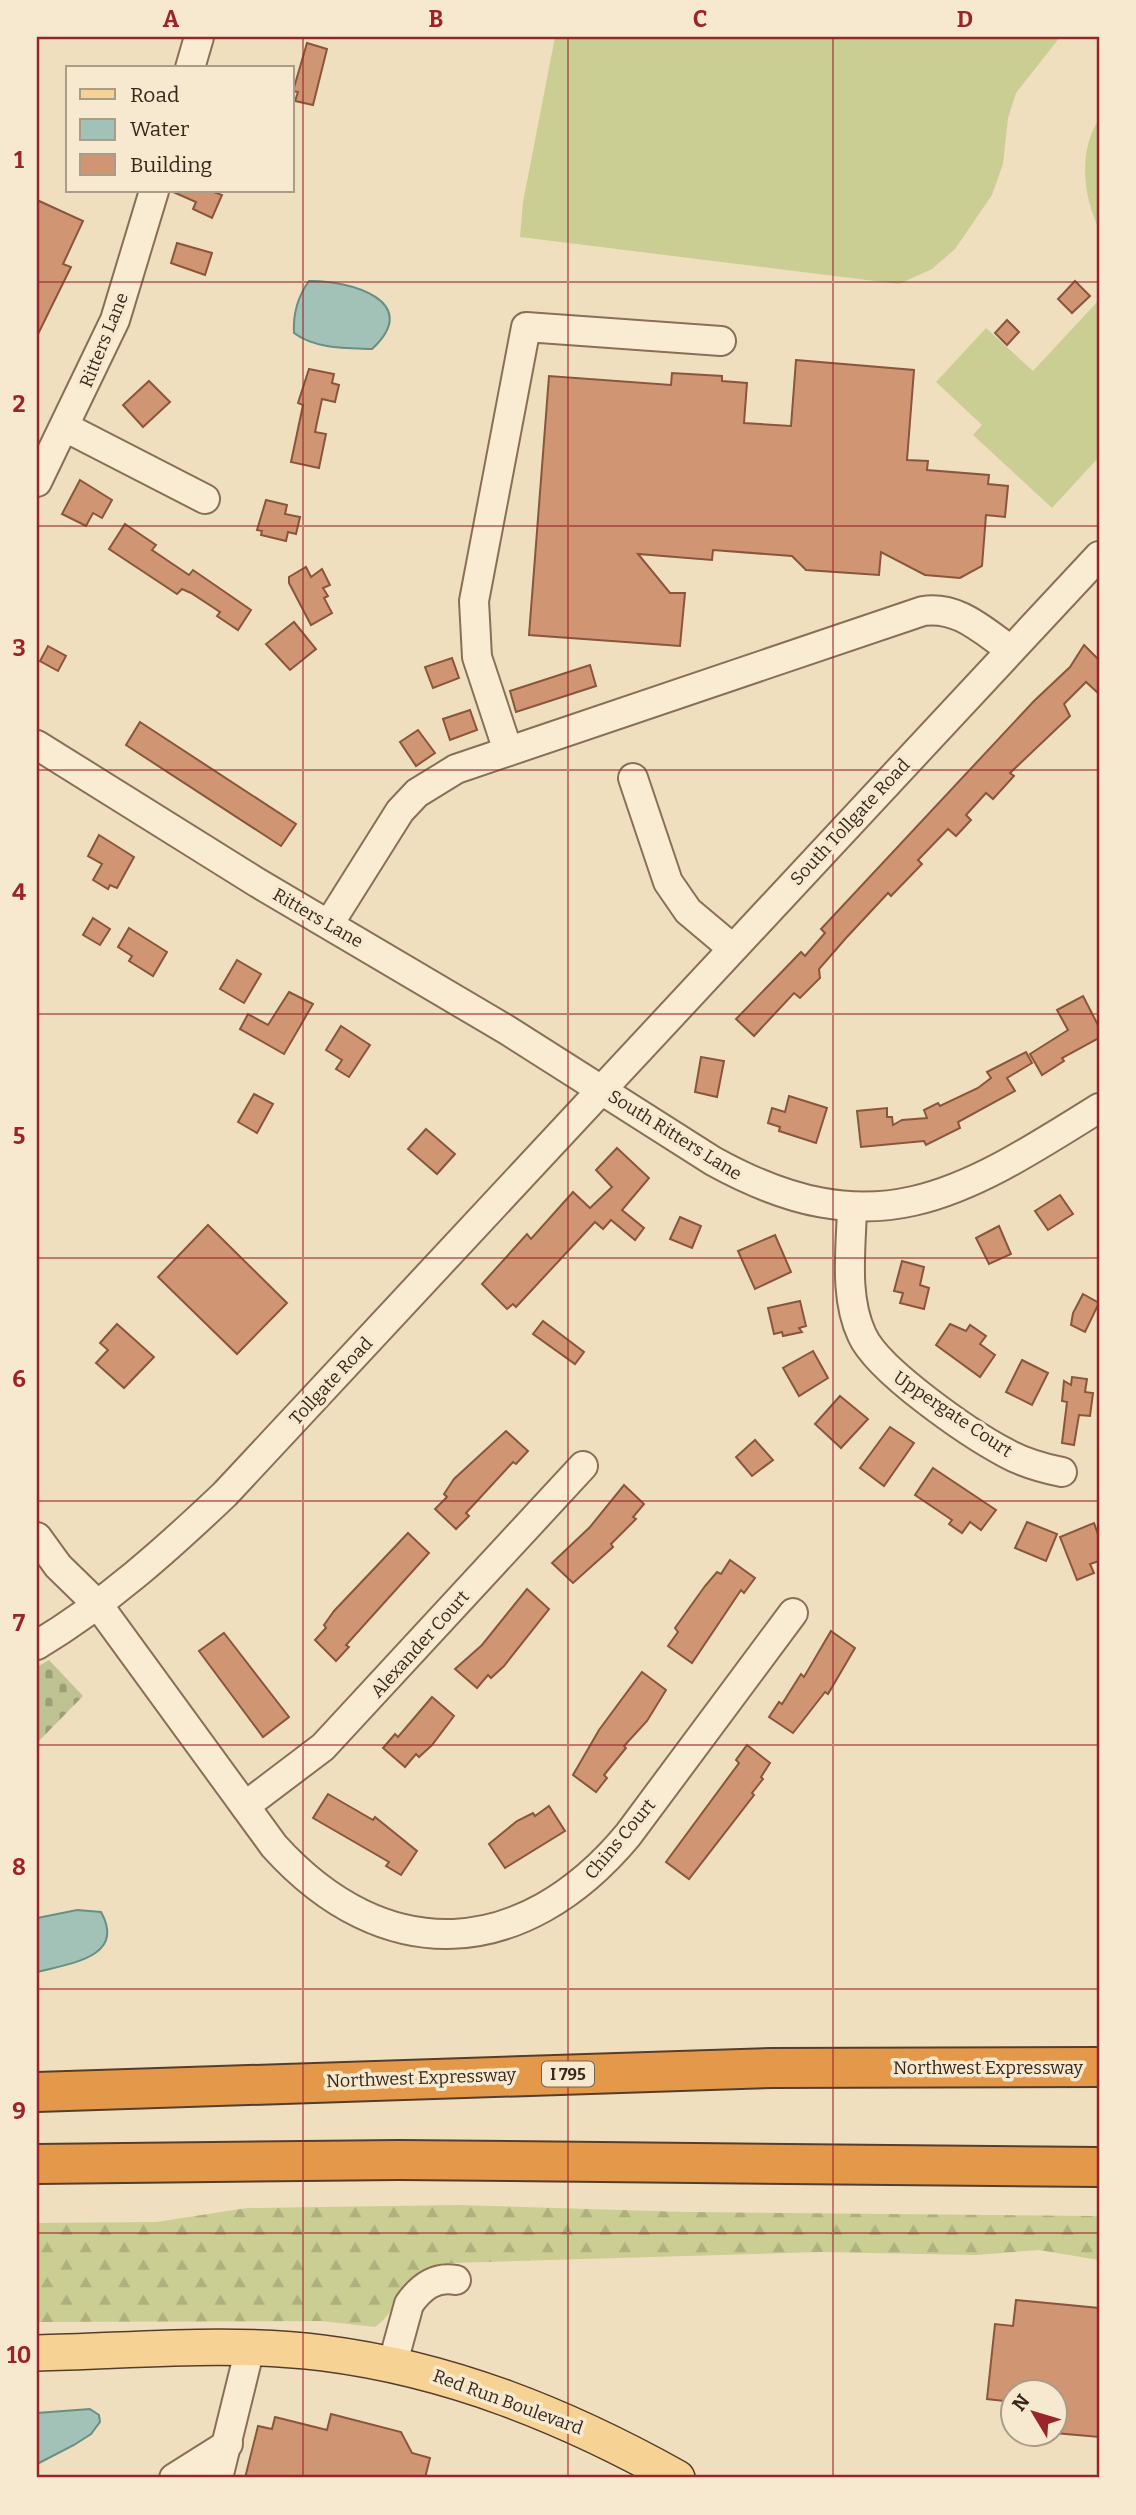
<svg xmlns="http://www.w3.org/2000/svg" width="1136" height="2515" font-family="Bitter,serif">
<defs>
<pattern id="forest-firs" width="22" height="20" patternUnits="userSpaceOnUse" patternTransform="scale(1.75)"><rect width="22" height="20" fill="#cace92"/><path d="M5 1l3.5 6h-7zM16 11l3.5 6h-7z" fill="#aeb17d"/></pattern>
<pattern id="cemetery-stones" width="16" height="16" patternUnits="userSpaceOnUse" patternTransform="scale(1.75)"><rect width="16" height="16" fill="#bfc292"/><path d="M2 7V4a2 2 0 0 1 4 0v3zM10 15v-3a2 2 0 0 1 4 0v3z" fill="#9c9e76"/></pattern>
</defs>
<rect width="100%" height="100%" fill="#f0dfbf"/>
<path fill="url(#forest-firs)" d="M459,2205L687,2212L1099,2216V2260L1039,2250L976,2255L820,2252L451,2263C433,2270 418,2279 404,2294C393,2306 389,2317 375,2327L321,2321L37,2322V2223L156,2222L247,2208Z"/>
<polygon fill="url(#cemetery-stones)" points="49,1660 83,1696 37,1743 37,1667"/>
<g fill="#cace92">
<polygon points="555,37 1060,37 1016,93 1008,118 1003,164 992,195 955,249 932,269 899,284 520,237 523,202"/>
<path d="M1099,119V229C1083,196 1078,151 1099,119Z"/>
<polygon points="1099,300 1099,457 1052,508 973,435 982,425 936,382 986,328 1033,371"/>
</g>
<g fill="#a2c1b7" stroke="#698f84" stroke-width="2">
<path d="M309,281C349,280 424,301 372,349C347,348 315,349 294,333C293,315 298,296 309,281Z"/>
<path d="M77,1910L101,1912C127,1958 67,1964 37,1972V1918Z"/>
<polygon points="90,2409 99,2415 100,2422 91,2434 74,2445 37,2464 37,2413"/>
</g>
<g fill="#d09572" stroke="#8a563b" stroke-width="2">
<polygon points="307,43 327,49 313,105 295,101 298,92 293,91"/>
<polygon points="171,191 211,191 222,195 212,218 193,209 196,202"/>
<polygon points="37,200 83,221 63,264 71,267 37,336"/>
<polygon points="177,243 212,253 205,275 171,263"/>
<polygon points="1075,281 1090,296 1072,313 1058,299"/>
<polygon points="1007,320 1019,332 1007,345 995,333"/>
<polygon points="796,360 914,370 907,460 928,461 927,470 989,475 988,484 1008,486 1005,517 986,515 982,566 960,578 925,575 881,552 879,575 806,570 792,556 713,550 712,560 638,554 670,593 685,593 680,646 529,635 549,376 671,385 672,373 722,376 722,381 747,383 744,423 791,426"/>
<polygon points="309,369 334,374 332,383 339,385 335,402 322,399 315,432 326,434 319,468 291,462 303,405 298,403"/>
<polygon points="149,381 170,402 143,427 123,405"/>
<polygon points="80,480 112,500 102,518 93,513 86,526 62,514"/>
<polygon points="266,500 287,505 285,514 300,517 296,534 288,532 286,541 261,535 262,531 257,530"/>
<polygon points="125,524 156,545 152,550 189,575 193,570 251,610 238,630 217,616 220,612 191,593 182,589 177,594 109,549"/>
<polygon points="306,567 311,577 322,569 330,585 323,588 328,596 324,598 332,613 311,625 289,583 289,577"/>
<polygon points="294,622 316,649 290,670 266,644"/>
<polygon points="1084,645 1099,660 1099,694 1086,682 1064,704 1070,716 1010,773 1014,776 993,799 986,793 966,815 971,820 956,836 948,829 918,860 922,864 891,896 888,893 846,938 819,969 820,978 800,998 794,993 754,1036 736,1019 801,952 805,956 825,933 821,929 1034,701 1070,667"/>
<polygon points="48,646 66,656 58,671 40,661"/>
<polygon points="452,658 459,678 433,688 425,667"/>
<polygon points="590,665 596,686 516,712 510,691"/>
<polygon points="470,710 477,730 450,740 443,719"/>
<polygon points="140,722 296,824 281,846 126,745"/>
<polygon points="418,730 435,753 416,766 400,742"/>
<polygon points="99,835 134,857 117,888 110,885 108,889 93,880 102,864 88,856"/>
<polygon points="93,918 110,929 100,945 83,935"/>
<polygon points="129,928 167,952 153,976 129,961 132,956 118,947"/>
<polygon points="237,960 261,974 244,1003 220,989"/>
<polygon points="289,992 313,1004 284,1054 240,1029 248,1014 268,1025"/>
<polygon points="1083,996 1099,1027 1099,1038 1062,1058 1064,1061 1042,1075 1030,1054 1068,1030 1057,1010"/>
<polygon points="341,1026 370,1045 349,1077 336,1069 342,1060 326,1050"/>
<polygon points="1026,1052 1032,1063 1007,1078 1015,1091 958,1122 960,1128 926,1145 924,1141 861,1147 857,1111 887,1108 887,1117 892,1117 893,1125 902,1120 927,1118 924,1110 938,1103 940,1106 978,1088 991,1078 987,1072"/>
<polygon points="701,1057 724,1061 717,1097 695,1092"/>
<polygon points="254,1094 273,1104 257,1133 238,1122"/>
<polygon points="789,1096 827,1108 816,1143 779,1131 780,1127 768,1123 772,1108 785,1112"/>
<polygon points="426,1129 455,1154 437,1174 408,1149"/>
<polygon points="617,1148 649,1178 622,1210 644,1228 635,1240 611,1220 603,1229 595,1222 516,1307 513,1304 507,1309 482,1284 527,1234 531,1239 573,1192 590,1208 612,1187 596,1170"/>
<polygon points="1060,1195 1073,1214 1048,1230 1035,1211"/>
<polygon points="680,1217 701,1226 692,1248 670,1239"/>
<polygon points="208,1225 287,1303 237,1354 158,1277"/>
<polygon points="999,1226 1011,1254 989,1264 976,1238"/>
<polygon points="775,1235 791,1272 755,1289 738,1251"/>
<polygon points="902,1261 924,1267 920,1285 929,1288 924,1309 900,1303 903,1293 894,1291"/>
<polygon points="1083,1294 1099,1303 1085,1332 1071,1325 1073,1313"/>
<polygon points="800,1301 806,1326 799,1328 802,1332 783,1336 782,1332 774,1334 768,1308"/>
<polygon points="543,1321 584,1352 575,1364 533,1334"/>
<polygon points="117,1324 154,1357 124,1388 96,1363 108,1350 100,1343"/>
<polygon points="950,1324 966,1331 970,1325 986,1336 980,1344 995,1355 980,1377 936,1345"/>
<polygon points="813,1351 828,1378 799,1396 783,1368"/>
<polygon points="1022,1360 1048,1373 1032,1405 1006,1392"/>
<polygon points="1072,1377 1087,1379 1085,1392 1093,1393 1090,1416 1079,1415 1074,1445 1062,1443 1067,1402 1062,1401 1064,1381 1071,1385"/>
<polygon points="840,1396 868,1419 841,1448 815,1424"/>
<polygon points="890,1427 914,1443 884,1486 860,1468"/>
<polygon points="506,1431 528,1451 516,1464 513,1462 466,1513 469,1516 456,1529 435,1509 447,1497 444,1494 454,1479"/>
<polygon points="755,1440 773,1460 752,1476 736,1457"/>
<polygon points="933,1468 996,1510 981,1530 970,1522 962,1533 949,1524 952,1520 915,1495"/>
<polygon points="624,1485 644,1504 633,1517 636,1519 611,1544 613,1547 573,1583 552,1563 590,1527"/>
<polygon points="1027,1522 1057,1534 1046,1561 1015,1548"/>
<polygon points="1094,1523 1099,1537 1099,1561 1090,1564 1094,1573 1077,1580 1060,1537"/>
<polygon points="408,1533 429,1553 346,1645 349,1647 336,1661 315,1640 326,1628 324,1625 334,1611"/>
<polygon points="730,1560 755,1578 744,1593 741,1590 692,1663 668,1646 678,1632 675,1628 705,1586 717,1572 721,1574"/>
<polygon points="527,1589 549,1609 504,1666 491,1678 488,1675 477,1688 455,1669 482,1645"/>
<polygon points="831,1631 855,1648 828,1694 825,1692 793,1733 769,1717 779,1702 782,1704 801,1674 804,1677"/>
<polygon points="224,1633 289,1717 263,1737 199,1651"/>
<polygon points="642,1672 666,1690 647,1721 624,1746 626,1748 604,1775 607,1778 596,1792 573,1775 599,1730"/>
<polygon points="432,1697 454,1716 432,1745 419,1757 416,1754 405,1767 383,1748 395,1734 398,1737"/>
<polygon points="747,1745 770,1763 761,1777 763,1779 752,1793 754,1795 689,1879 666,1862 739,1763 736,1760"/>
<polygon points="328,1794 373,1820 375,1817 417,1851 401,1875 386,1866 389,1862 313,1818"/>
<polygon points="549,1806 565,1831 505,1868 489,1844 517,1821 533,1813 535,1816"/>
<polygon points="1016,2300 1099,2308 1099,2437 1055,2433 1055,2392 1013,2392 1013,2402 987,2399 995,2324 1013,2326"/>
<polygon points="331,2414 401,2432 412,2453 430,2458 425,2478 245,2478 258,2426 272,2429 275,2417 327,2430"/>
</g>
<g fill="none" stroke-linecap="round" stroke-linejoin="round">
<defs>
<g id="minor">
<polyline points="190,68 199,37"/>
<polyline points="65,427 205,499"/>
<polyline points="37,482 115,320 154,191"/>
<path d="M37,745L258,883L507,1030L713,1161C874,1250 959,1196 1099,1108"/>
<polyline points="508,751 477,657 474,601 526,327 721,341"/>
<polyline points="633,778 668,882 688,911 732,948"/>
<path d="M329,924L400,811L417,793L456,769L923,611C959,606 983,631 1011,650"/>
<path d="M852,1208C851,1249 844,1297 862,1335C878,1371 970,1434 1006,1453C1024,1463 1042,1468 1062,1472"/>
<path d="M37,1537L58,1566L99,1606L274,1846C385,1969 523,1961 628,1835L793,1613"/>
<path d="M37,1645C107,1603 166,1550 225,1494L1099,556"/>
<polyline points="245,1806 323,1747 583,1466"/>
<path d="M392,2366L409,2304C421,2287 435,2276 456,2280"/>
<polyline points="174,2478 228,2444"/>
<polyline points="218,2478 250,2348"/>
</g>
<path id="major" d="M37,2353C131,2351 229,2341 323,2353C450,2369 566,2416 677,2478"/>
<g id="highway">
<polyline points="37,2092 772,2068 1099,2067"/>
<polyline points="37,2164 399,2160 1099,2167"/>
</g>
</defs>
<use href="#minor" stroke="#896f56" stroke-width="32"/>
<use href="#major" stroke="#563d2b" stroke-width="38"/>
<use href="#highway" stroke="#563d2b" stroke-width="42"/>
<use href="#minor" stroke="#faecd2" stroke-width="28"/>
<use href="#major" stroke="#f6d394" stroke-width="35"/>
<use href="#highway" stroke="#e4994a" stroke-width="38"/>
</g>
<path fill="none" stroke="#9b232a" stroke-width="2" stroke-opacity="0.55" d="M303,37V2478M568,37V2478M833,37V2478M37,282H1099M37,526H1099M37,770H1099M37,1014H1099M37,1258H1099M37,1501H1099M37,1745H1099M37,1989H1099M37,2233H1099"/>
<g text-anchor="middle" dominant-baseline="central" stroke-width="7" stroke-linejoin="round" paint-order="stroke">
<rect fill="#f7e9cf" stroke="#716252" stroke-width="2" x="542" y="2061.5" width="52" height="25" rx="5"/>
<g font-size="16" font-weight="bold" fill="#38281c">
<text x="568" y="2074">I 795</text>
</g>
<g font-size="18" fill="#38281c" stroke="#f7e9cf">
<text transform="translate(104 340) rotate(-68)">Ritters Lane</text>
<text transform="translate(850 822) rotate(-47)">South Tollgate Road</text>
<text transform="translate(318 918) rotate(30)">Ritters Lane</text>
<text transform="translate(675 1135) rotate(32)">South Ritters Lane</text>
<text transform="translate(331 1381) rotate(-47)">Tollgate Road</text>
<text transform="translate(953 1414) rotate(34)">Uppergate Court</text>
<text transform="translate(420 1644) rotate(-48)">Alexander Court</text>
<text transform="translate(620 1839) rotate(-50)">Chins Court</text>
<text x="988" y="2068">Northwest Expressway</text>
<text transform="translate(421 2078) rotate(-2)">Northwest Expressway</text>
<text transform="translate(508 2402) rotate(20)">Red Run Boulevard</text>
</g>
</g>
<rect width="1136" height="2515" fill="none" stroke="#f7e9cf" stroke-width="77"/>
<rect x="66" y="66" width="228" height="126" fill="#f7e9cf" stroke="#ab9c87" stroke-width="2"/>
<rect x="80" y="89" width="35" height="10" fill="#f6d394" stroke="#ab9c87" stroke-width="2"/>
<text x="130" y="102" font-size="21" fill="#38281c">Road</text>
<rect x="80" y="119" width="35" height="21" fill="#a2c1b7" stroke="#ab9c87" stroke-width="2"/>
<text x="130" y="136" font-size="21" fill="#38281c">Water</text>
<rect x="80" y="154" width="35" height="21" fill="#d09572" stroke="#ab9c87" stroke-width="2"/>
<text x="130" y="172" font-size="21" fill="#38281c">Building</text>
<g transform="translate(1034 2413) rotate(308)"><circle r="33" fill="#f7e9cf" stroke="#ab9c87" stroke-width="2"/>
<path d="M0-5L12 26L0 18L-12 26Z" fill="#9b232a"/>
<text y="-10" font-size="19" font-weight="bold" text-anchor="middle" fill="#38281c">N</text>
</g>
<rect x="38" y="38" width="1060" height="2438" fill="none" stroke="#9b232a" stroke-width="2.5"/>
<g font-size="23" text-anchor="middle" font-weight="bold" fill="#9b232a">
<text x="171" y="27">A</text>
<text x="436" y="27">B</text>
<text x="700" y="27">C</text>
<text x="965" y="27">D</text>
<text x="19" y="168">1</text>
<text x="19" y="412">2</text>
<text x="19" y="656">3</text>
<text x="19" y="900">4</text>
<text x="19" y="1144">5</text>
<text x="19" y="1387">6</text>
<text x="19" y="1631">7</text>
<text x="19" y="1875">8</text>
<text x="19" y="2119">9</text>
<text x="19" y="2363">10</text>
</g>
</svg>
